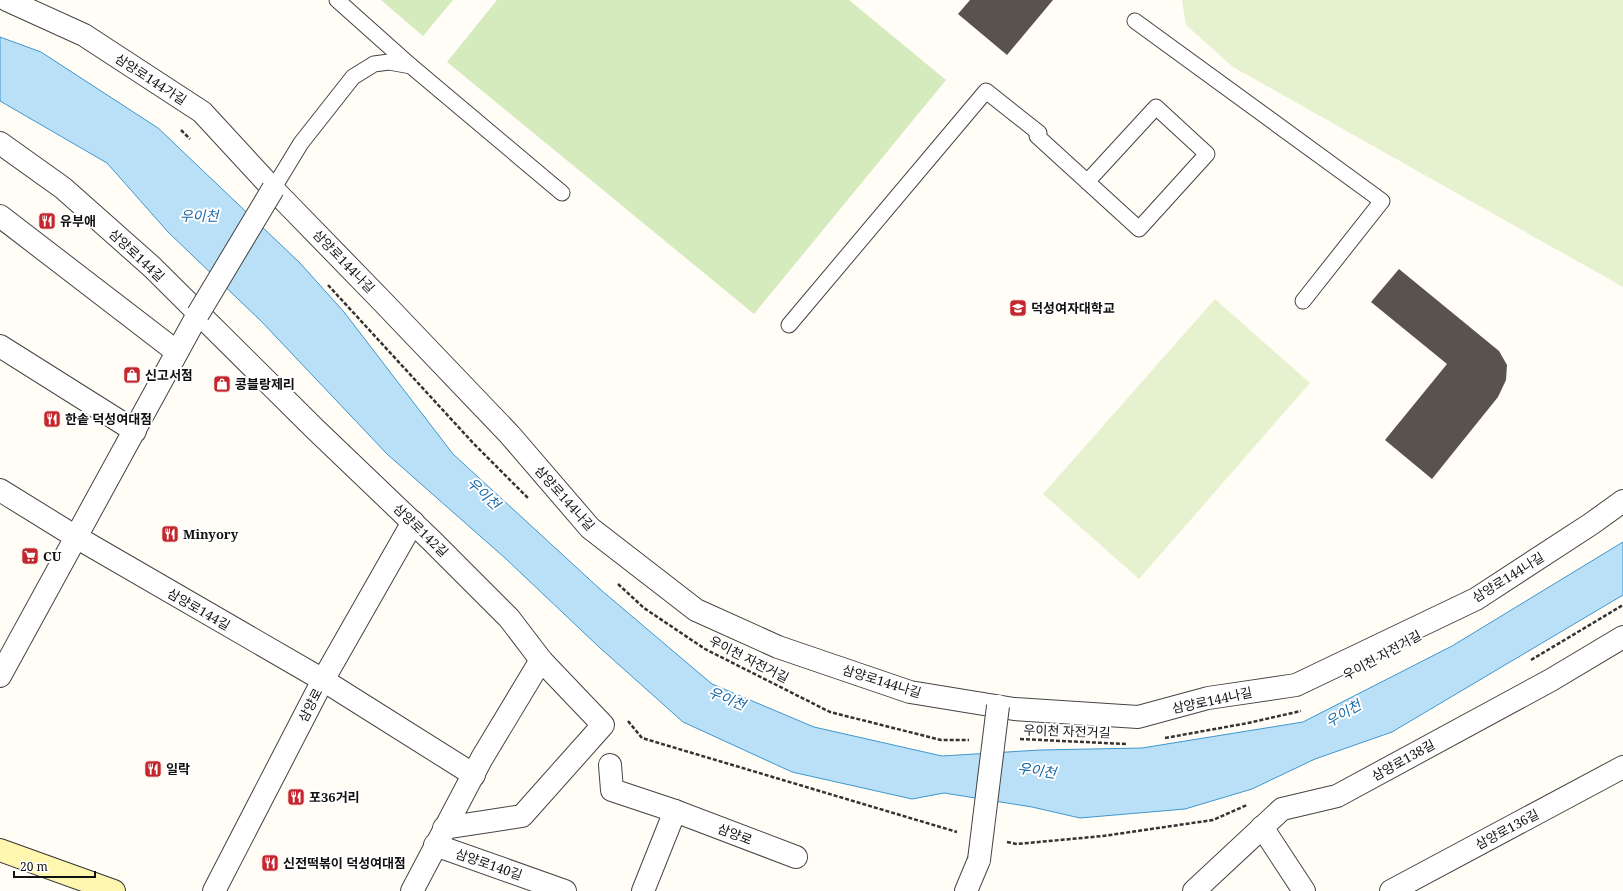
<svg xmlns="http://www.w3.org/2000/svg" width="1623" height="891" font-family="'Noto Serif','Noto Sans KR',serif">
<rect width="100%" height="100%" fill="#fffdf5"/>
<g fill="#d5ebbd">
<polygon points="381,0 453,0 423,36"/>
<polygon points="497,0 849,0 946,80 754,314 447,62"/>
</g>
<g fill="#e6f2cf">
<polygon points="1182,0 1623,0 1623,287 1233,67 1186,25"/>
<polygon points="1215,299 1310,383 1139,579 1043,494"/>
</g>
<polygon fill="#b9e0f7" stroke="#3f96cf" points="0,37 41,52 158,128 300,263 344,312 453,454 601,590 712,684 814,727 942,756 1040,750 1142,748 1303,722 1452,646 1623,542 1623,595 1392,732 1315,759 1252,789 1185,809 1080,818 1032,807 944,793 912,799 792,772 683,722 599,647 505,558 387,454 261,321 168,232 107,163 0,101"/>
<g fill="#5a524d">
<polygon points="970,0 1053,0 1007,55 958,14"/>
<polygon points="1399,269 1499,351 1507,365 1506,380 1498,397 1432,479 1385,440 1447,364 1371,302"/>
</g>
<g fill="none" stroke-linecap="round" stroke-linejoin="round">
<defs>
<g id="lane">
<polyline points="337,0 411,66"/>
<polyline points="1135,21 1382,201 1303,301"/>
<polyline points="1037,136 1139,229 1207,154 1156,107 1087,182"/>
<polyline points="273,189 301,143 353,77 374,64 389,62 411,66 562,193"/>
<polyline points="789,325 986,91 1039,133"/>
</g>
<g id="street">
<polyline points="7,0 84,35 202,112 273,189 382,301 510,435 590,528 696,610 778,647 910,692 1014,709 1138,717 1208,698 1296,685 1476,599 1591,524 1623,501"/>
<polyline points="0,143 63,188 152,267 315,429 431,540 509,618 541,660 603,725 522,816 444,828"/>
<polyline points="0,216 177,352"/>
<polyline points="0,346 135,431"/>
<polyline points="0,490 76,537 323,680 474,775"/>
<polyline points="0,676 198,314"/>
<polyline points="610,765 612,790 675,811 796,857"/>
<polyline points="1262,827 1304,891"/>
<polyline points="435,845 565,891"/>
<polyline points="214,891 323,680 413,522"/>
<polyline points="412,891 482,758 541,660"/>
<polyline points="643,891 675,811"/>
<polyline points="966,891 979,860"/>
<polyline points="1194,891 1282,809 1337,796 1551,680 1623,637"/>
<polyline points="1391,891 1623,767"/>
</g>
<polyline id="secondary" points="0,850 114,891"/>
</defs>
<use href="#lane" stroke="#444" stroke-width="17"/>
<use href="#street" stroke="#444" stroke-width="24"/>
<use href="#secondary" stroke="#333" stroke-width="24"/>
<g stroke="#333" stroke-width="2.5" stroke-dasharray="4 2" stroke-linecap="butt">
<polyline points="181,130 190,139"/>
<polyline points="328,285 474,444 529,499"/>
<polyline points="618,584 644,608 705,649 830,712 941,740 969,740"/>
<polyline points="1531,660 1623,605"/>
<polyline points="628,721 642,738 957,832"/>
<polyline points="1165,738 1248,723 1301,711"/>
<polyline points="1020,739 1126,744"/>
<polyline points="1007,842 1017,844 1103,836 1213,820 1247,805"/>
</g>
<use href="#lane" stroke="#fff" stroke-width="15"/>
<use href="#street" stroke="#fff" stroke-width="22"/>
<use href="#secondary" stroke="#fff6b0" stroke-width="22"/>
<defs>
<g id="street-bridge">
<polyline points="198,314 273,189"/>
<polyline points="979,860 998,706"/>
</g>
</defs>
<use href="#street-bridge" stroke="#444" stroke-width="24" stroke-linecap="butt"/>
<use href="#street-bridge" stroke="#fff" stroke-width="22"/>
</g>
<defs>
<symbol id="restaurant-square" viewBox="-11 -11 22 22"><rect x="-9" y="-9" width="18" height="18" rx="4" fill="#c4262e" stroke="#fff"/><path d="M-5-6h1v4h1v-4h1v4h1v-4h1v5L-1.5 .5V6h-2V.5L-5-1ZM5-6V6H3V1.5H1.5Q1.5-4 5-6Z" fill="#fff"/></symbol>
<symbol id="university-square" viewBox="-11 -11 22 22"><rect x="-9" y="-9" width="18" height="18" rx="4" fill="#c4262e" stroke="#fff"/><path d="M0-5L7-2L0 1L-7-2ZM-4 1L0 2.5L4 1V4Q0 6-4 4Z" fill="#fff"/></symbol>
<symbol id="shop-square" viewBox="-11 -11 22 22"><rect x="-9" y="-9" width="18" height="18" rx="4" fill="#c4262e" stroke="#fff"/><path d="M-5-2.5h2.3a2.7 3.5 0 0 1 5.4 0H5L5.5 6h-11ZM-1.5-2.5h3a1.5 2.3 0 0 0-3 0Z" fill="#fff"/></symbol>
<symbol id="supermarket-square" viewBox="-11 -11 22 22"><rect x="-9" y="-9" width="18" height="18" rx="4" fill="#c4262e" stroke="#fff"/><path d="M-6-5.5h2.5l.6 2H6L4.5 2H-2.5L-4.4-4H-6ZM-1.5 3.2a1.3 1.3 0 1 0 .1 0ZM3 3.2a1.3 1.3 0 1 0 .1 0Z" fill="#fff"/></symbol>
</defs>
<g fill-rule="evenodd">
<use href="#restaurant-square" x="37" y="211" width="20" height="20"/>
<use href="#university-square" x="1008" y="298" width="20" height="20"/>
<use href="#shop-square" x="122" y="365" width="20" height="20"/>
<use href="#shop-square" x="212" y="374" width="20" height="20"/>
<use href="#restaurant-square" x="42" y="409" width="20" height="20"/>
<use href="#restaurant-square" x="160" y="524" width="20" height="20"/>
<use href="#supermarket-square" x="20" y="546" width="20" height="20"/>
<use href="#restaurant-square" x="143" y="759" width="20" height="20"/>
<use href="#restaurant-square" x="286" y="787" width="20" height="20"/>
<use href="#restaurant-square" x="260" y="853" width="20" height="20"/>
</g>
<g text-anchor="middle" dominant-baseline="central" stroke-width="4" stroke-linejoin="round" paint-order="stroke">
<g font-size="13" fill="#111" stroke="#fff">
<text transform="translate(151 79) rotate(33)">삼양로144가길</text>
<text transform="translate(137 255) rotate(43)">삼양로144길</text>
<text transform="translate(344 261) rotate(46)">삼양로144나길</text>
<text transform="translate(565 498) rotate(48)">삼양로144나길</text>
<text transform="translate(421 530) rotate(44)">삼양로142길</text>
<text transform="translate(1508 577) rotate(-32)">삼양로144나길</text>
<text transform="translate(199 609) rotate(30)">삼양로144길</text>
<text transform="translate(1382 655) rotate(-29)">우이천 자전거길</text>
<text transform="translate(749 659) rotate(27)">우이천 자전거길</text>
<text transform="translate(882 681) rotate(17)">삼양로144나길</text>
<text transform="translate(1212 700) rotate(-12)">삼양로144나길</text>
<text transform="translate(310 705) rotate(-63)">삼양로</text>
<text transform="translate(1067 731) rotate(2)">우이천 자전거길</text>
<text transform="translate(1403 760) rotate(-29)">삼양로138길</text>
<text transform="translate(1507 829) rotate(-28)">삼양로136길</text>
<text transform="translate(735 834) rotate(21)">삼양로</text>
<text transform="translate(489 864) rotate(19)">삼양로140길</text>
</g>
<g font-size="13" font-weight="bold" fill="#111" stroke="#fff" text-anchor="start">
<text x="60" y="221">유부애</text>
<text x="1031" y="308">덕성여자대학교</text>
<text x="145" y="375">신고서점</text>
<text x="235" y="384">콩블랑제리</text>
<text x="65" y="419">한솥 덕성여대점</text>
<text x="183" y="534">Minyory</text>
<text x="43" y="556">CU</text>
<text x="166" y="769">일락</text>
<text x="309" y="797">포36거리</text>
<text x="283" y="863">신전떡볶이 덕성여대점</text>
</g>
<g font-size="14" font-style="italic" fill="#1768a6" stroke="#fff">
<text x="199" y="215">우이천</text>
<text transform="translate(484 493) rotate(43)">우이천</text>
<text transform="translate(727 698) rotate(22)">우이천</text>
<text transform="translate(1343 713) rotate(-31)">우이천</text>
<text transform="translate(1037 770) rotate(8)">우이천</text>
</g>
</g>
<path d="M14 871v6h81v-6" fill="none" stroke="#111111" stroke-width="2"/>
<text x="20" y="871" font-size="12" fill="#111111" stroke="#ffffff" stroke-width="3" paint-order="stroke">20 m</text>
</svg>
